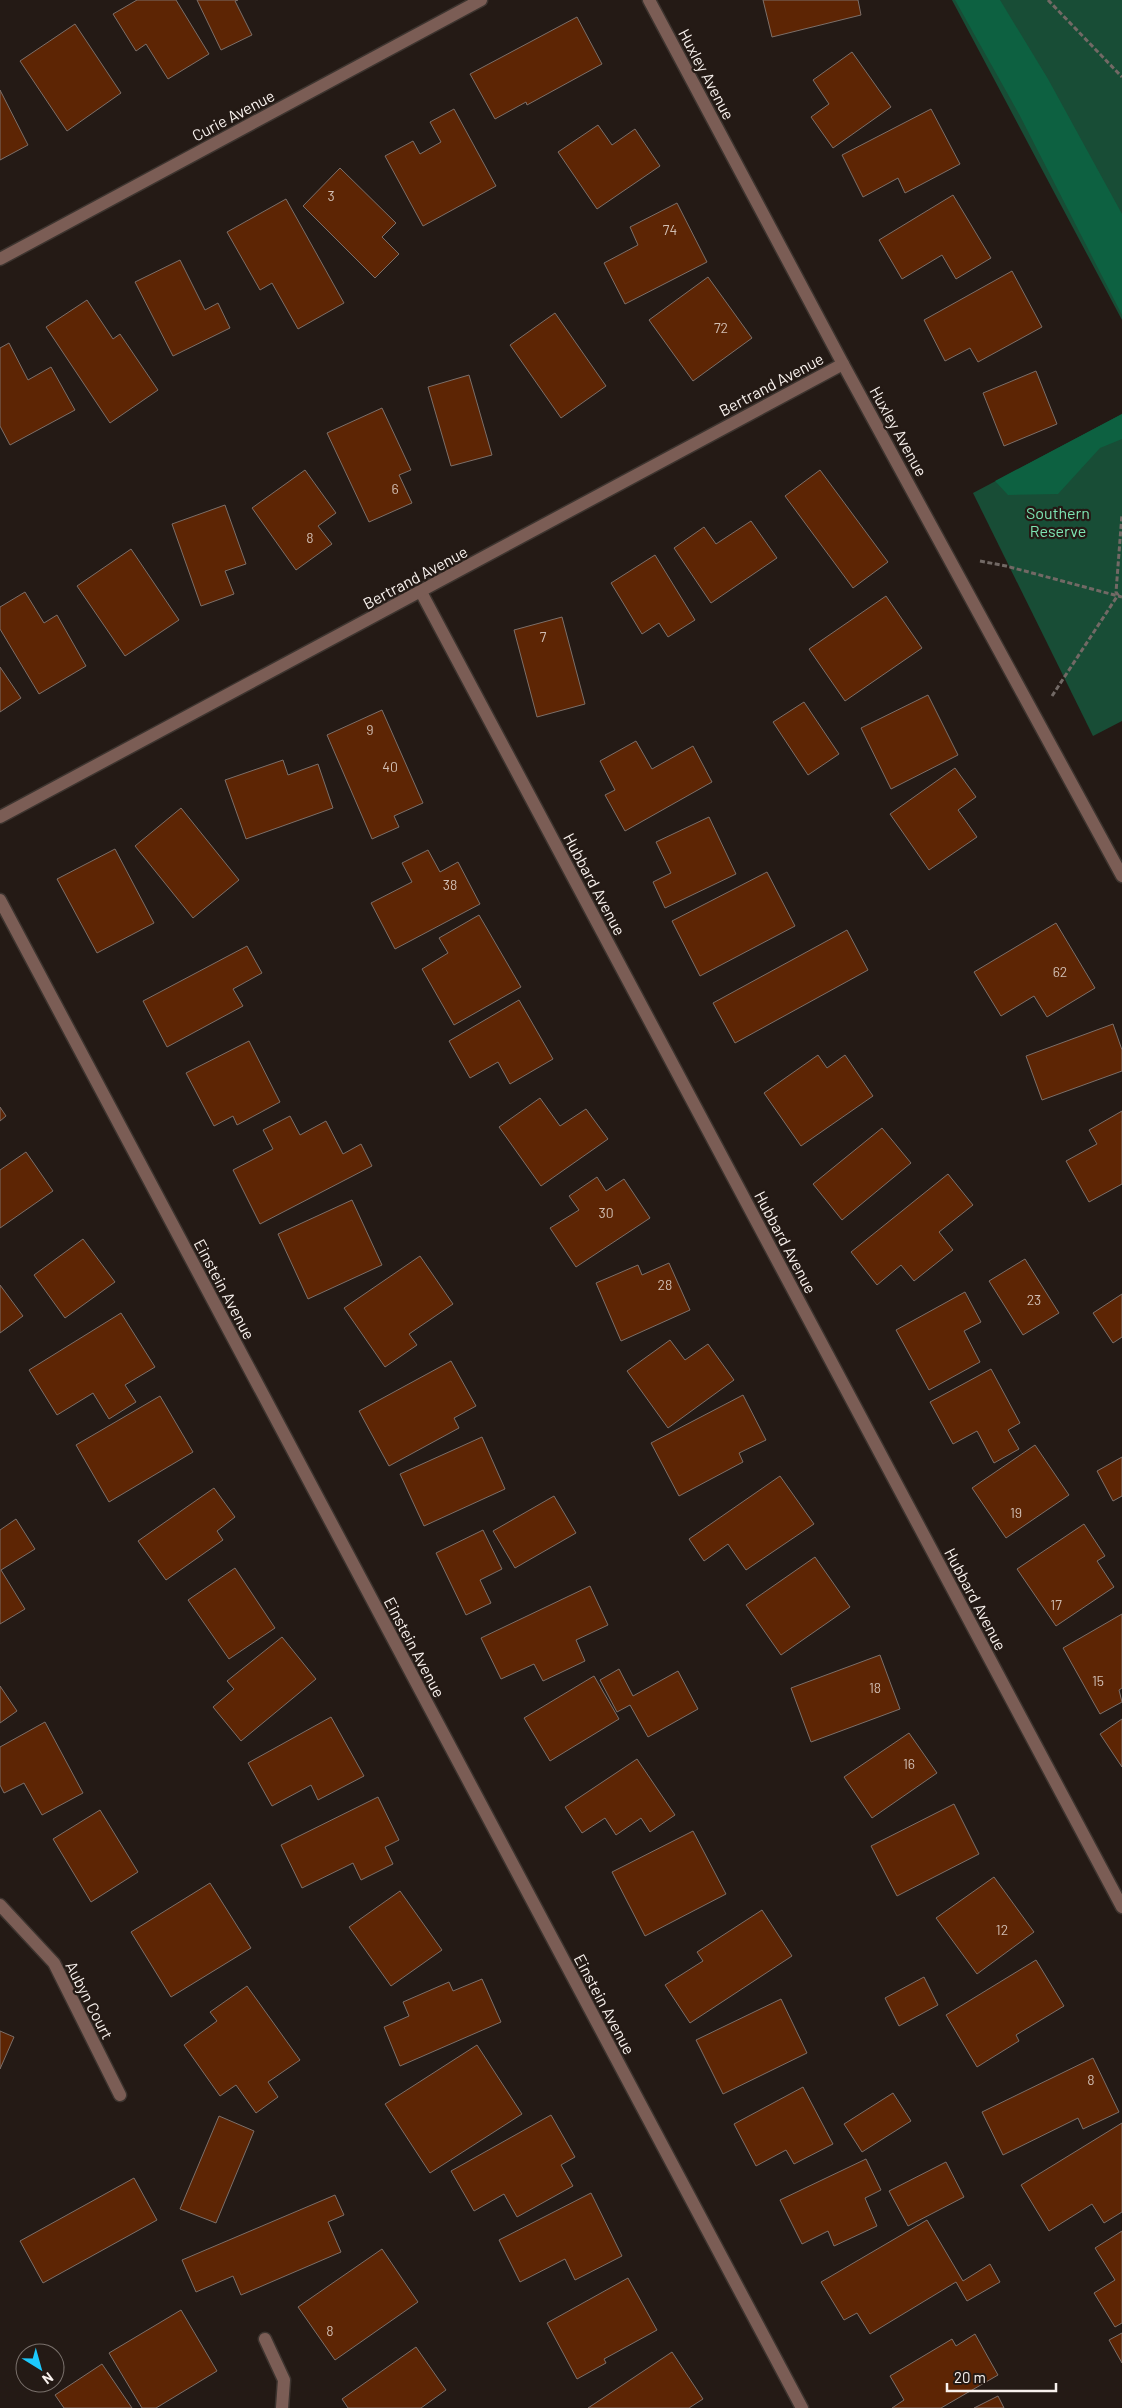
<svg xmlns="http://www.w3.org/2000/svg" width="1122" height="2408" font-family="Barlow,sans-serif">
<rect width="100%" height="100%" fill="#241a15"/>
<g fill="#184d36">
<polygon points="952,0 1122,0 1122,320"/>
<polygon points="1122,414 1122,721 1093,736 973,493"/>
</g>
<g fill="#0d6141">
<polygon points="955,0 1000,0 1048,79 1122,214 1122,315 1019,114"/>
<polygon points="1122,414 1122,439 1100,448 1058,494 1008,495 995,481"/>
</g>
<g fill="#5d2504" stroke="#7c6f69">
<polygon points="137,0 176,0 209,54 168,79 146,44 136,51 113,14"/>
<polygon points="197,0 238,0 235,1 252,35 221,50"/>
<polygon points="763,0 858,0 861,15 772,37"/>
<polygon points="577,17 602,64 527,105 526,102 495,119 470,74"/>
<polygon points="75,24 121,93 67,131 20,61"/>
<polygon points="852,52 891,107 833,148 811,117 829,104 813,80"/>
<polygon points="0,90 28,145 0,160"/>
<polygon points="454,109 496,186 423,226 385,156 413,141 420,154 441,142 430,122"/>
<polygon points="931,109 960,164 905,193 898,178 863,197 842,155"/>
<polygon points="598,125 612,145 635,129 660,166 597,209 558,152"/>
<polygon points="340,168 396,223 382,237 399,254 375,278 303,206"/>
<polygon points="953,195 991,258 956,279 942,255 902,279 879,240"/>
<polygon points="286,199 344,303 298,329 272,283 260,290 227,232"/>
<polygon points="677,203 707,262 625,304 604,263 638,245 630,227"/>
<polygon points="180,260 205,310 218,303 230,328 173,356 135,282"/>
<polygon points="1012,271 1042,327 978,362 970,348 945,361 924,320"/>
<polygon points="708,277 752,338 693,381 649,320"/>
<polygon points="87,300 113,339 120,334 158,390 110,423 46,327"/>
<polygon points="555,313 606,386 561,418 510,345"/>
<polygon points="9,343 28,380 51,367 75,410 10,445 0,426 0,348"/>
<polygon points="1036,371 1057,424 1004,446 983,393"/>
<polygon points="469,375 492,455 451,466 428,387"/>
<polygon points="382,408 411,470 399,475 412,503 369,522 327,433"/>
<polygon points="305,470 336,513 318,526 332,544 296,570 252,508"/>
<polygon points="820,470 888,562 853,588 785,496"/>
<polygon points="225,505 246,564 225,571 234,594 201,606 172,524"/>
<polygon points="751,521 777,558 711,603 674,548 704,527 716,544"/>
<polygon points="131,549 179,620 125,656 77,586"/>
<polygon points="655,555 695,620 668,637 659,623 642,634 611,583"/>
<polygon points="25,592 44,623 57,615 86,666 39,694 0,629 0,607"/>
<polygon points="886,596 922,648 845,701 809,649"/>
<polygon points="562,617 585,704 537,717 514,630"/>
<polygon points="0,667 21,698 0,712"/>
<polygon points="928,695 958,755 891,789 861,728"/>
<polygon points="804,702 839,754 808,775 773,722"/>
<polygon points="382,710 423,803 394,816 399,827 372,839 327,735"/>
<polygon points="636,741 652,769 693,746 712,782 625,831 605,795 615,790 600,761"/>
<polygon points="283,760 288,775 318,764 333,808 246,839 225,780"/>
<polygon points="955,768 976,797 958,810 977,837 929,870 890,814"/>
<polygon points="181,808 239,880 193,918 135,846"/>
<polygon points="709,817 736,874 665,908 653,882 671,873 656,842"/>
<polygon points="115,849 154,923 97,953 57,879"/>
<polygon points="428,850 440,872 458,862 480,904 395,949 371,903 412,882 402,863"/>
<polygon points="767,872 795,926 700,976 672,921"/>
<polygon points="479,915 521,987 454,1025 422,969 448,953 439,938"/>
<polygon points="1056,923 1095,988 1047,1017 1034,996 1001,1016 974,972"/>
<polygon points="847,930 868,970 735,1043 713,1003"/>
<polygon points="247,946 262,973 233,989 243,1006 167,1047 143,1001"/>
<polygon points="519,1000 553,1059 510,1084 498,1062 470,1078 449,1041"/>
<polygon points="1113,1024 1122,1050 1122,1071 1042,1100 1026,1056"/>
<polygon points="249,1041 280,1102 237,1125 233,1116 214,1126 186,1073"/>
<polygon points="818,1055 827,1068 845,1055 873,1096 801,1146 764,1093"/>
<polygon points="540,1098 560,1126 586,1109 608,1139 541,1186 499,1127"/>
<polygon points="0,1107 6,1116 0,1121"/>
<polygon points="1122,1111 1122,1184 1089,1202 1066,1161 1097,1144 1089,1130"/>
<polygon points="290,1116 300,1135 326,1121 343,1154 361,1144 372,1166 260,1224 233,1170 273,1149 263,1130"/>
<polygon points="882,1128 911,1163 842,1220 813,1184"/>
<polygon points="26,1152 53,1191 0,1228 0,1170"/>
<polygon points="948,1174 973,1205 939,1232 953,1250 914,1281 901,1265 877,1285 851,1252"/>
<polygon points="597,1177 606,1191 624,1179 650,1218 576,1267 550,1228 579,1210 569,1196"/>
<polygon points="352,1200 382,1265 308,1299 278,1234"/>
<polygon points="83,1239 115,1282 65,1318 34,1275"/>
<polygon points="420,1256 453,1304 409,1334 417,1345 385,1367 344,1308"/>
<polygon points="1025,1259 1059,1313 1023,1335 989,1281"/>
<polygon points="669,1263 690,1310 621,1341 596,1283 638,1265 642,1275"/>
<polygon points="0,1285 23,1316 0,1333"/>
<polygon points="965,1292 981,1322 964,1331 980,1362 929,1390 896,1330"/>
<polygon points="1122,1294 1122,1337 1113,1343 1093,1313"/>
<polygon points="121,1313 155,1367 125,1385 136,1402 109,1419 93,1393 57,1415 29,1370"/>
<polygon points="670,1340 685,1360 708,1344 734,1380 668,1428 627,1371"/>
<polygon points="451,1361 476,1406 454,1418 459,1428 389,1466 359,1411"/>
<polygon points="991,1369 1020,1423 1008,1430 1019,1449 994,1463 977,1431 953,1444 930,1402"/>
<polygon points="743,1395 766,1440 739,1453 743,1462 679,1496 651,1443"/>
<polygon points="160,1396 193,1452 109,1502 76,1445"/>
<polygon points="482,1437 505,1489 424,1526 400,1474"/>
<polygon points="1035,1445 1069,1495 1006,1538 972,1488"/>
<polygon points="1122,1457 1122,1496 1113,1501 1097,1471"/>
<polygon points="780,1476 814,1524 746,1570 728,1544 704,1561 689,1539"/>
<polygon points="214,1488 235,1517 217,1531 223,1540 166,1580 138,1541"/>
<polygon points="554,1496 576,1533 515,1568 493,1531"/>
<polygon points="16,1519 35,1549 1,1570 25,1609 0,1624 0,1530"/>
<polygon points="1084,1524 1105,1556 1097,1561 1114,1587 1056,1626 1017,1569"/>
<polygon points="483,1530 502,1569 480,1580 491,1603 466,1615 436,1553"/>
<polygon points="815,1557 850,1607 781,1655 746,1605"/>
<polygon points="235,1568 275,1628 229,1659 188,1600"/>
<polygon points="590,1586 608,1625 576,1640 585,1661 543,1681 534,1664 501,1679 481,1638"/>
<polygon points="1122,1614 1122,1688 1119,1690 1122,1702 1100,1714 1063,1648"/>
<polygon points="282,1637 316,1679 241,1741 213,1707 234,1689 227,1681"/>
<polygon points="880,1655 900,1709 811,1742 791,1688"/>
<polygon points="619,1669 633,1696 678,1671 698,1709 648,1737 630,1705 617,1712 600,1680"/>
<polygon points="594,1676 619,1719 550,1761 524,1718"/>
<polygon points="0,1686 17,1711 0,1723"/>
<polygon points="331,1717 364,1776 318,1800 311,1785 272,1806 248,1763"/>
<polygon points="1122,1719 1122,1767 1100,1734"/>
<polygon points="45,1722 83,1793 42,1815 24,1783 4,1793 0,1785 0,1747"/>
<polygon points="909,1733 937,1773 872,1818 844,1777"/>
<polygon points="637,1759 675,1815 650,1832 641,1818 616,1835 605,1818 582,1833 565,1807"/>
<polygon points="378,1797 399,1840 385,1847 393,1864 361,1880 353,1863 302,1888 281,1845"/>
<polygon points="954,1804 979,1854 897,1896 871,1846"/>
<polygon points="100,1810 138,1872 91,1902 53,1839"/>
<polygon points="693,1831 726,1894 645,1936 612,1872"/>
<polygon points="994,1877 1034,1932 977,1974 936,1918"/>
<polygon points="210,1883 251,1948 171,1997 131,1932"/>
<polygon points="400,1891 442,1950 391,1986 349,1927"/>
<polygon points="762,1910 792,1956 690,2023 665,1985 703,1961 697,1952"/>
<polygon points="1036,1960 1064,2006 1016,2035 1019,2041 977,2067 946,2015"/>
<polygon points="924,1977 938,2005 899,2026 885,1998"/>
<polygon points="482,1979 501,2022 400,2066 384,2027 409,2016 403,2002 449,1982 453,1991"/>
<polygon points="247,1986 300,2060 268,2082 278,2097 256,2113 236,2085 220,2096 184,2045 217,2021 210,2012"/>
<polygon points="781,1999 807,2053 723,2094 696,2040"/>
<polygon points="0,2031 14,2037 0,2069"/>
<polygon points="477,2045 522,2114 430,2173 385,2104"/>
<polygon points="1093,2058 1119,2112 1083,2129 1078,2118 1003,2155 982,2112"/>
<polygon points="803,2087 833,2144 794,2164 786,2150 756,2166 734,2124"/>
<polygon points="893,2093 911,2121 862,2152 844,2124"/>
<polygon points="551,2115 575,2157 561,2165 573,2186 517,2217 504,2194 474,2211 451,2171"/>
<polygon points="219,2116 254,2131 216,2223 180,2209"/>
<polygon points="1122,2123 1122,2212 1104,2223 1092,2204 1049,2231 1021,2185"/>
<polygon points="866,2159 881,2190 865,2198 877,2226 834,2246 828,2231 802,2244 780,2200"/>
<polygon points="946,2162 964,2197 908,2226 889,2191"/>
<polygon points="134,2178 157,2220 43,2283 20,2241"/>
<polygon points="591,2193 622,2256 575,2280 565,2259 520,2282 499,2240"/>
<polygon points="335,2195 344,2215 328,2222 341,2252 241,2295 233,2276 196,2292 182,2260"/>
<polygon points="927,2220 963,2281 990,2264 1000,2282 967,2301 956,2282 870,2334 857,2313 844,2320 821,2282"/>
<polygon points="1122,2231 1122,2323 1115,2327 1094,2293 1115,2280 1095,2248"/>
<polygon points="382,2249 418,2302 335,2360 298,2307"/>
<polygon points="628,2278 657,2330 604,2359 606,2363 577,2379 547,2323"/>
<polygon points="181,2310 217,2371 156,2408 142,2408 109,2353"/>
<polygon points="1122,2333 1122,2363 1109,2340"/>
<polygon points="975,2334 998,2375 941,2408 892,2408 904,2400 890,2376 952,2339 956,2346"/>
<polygon points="416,2347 446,2390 421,2408 348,2408 342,2399"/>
<polygon points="672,2352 703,2399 689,2408 588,2408"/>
<polygon points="102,2364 132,2408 64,2408 55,2395"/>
<polygon points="998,2396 1004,2408 974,2408"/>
</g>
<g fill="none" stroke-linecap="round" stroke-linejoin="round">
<defs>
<g id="minor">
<polyline points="649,0 843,364 1122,876"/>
<polyline points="0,259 481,0"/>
<polyline points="421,592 1122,1907"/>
<polyline points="0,817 843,364"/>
<polyline points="0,900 802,2408"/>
<polyline points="0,1905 54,1963 120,2095"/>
<polyline points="265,2339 284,2380 282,2408"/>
</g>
</defs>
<use href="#minor" stroke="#3d342f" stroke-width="15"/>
<g stroke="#726965" stroke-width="3" stroke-dasharray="5 2.5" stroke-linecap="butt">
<polyline points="1048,0 1122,77"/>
<polyline points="980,561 1006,566 1122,597"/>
<polyline points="1052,696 1118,595 1116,592 1122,514"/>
</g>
<use href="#minor" stroke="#7b5d55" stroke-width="12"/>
</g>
<g text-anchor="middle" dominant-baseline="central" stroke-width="4.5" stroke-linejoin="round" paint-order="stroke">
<g font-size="14" fill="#d1beb3">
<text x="331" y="195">3</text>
<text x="670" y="229">74</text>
<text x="721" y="327">72</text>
<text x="395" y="488">6</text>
<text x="310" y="537">8</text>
<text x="543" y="636">7</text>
<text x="370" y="729">9</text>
<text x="390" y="766">40</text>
<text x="450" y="884">38</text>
<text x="1060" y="971">62</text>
<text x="606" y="1212">30</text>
<text x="665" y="1284">28</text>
<text x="1034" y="1299">23</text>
<text x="1016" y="1512">19</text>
<text x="1056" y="1604">17</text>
<text x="1098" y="1680">15</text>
<text x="875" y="1687">18</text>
<text x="909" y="1763">16</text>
<text x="1002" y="1929">12</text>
<text x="1091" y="2079">8</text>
<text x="330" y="2330">8</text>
</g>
<g font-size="16" fill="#f8f1ed" stroke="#241a15">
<text transform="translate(707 74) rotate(62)">Huxley Avenue</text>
<text transform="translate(233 115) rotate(-28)">Curie Avenue</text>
<text transform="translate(771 384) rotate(-28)">Bertrand Avenue</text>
<text transform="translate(899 431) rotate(61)">Huxley Avenue</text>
<text transform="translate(415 577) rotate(-28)">Bertrand Avenue</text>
<text transform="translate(595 884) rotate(62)">Hubbard Avenue</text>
<text transform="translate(786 1242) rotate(62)">Hubbard Avenue</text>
<text transform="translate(225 1289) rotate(62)">Einstein Avenue</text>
<text transform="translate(976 1599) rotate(62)">Hubbard Avenue</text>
<text transform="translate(415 1647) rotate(62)">Einstein Avenue</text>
<text transform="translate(90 2000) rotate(63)">Aubyn Court</text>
<text transform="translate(605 2004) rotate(62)">Einstein Avenue</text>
</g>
<g font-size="16" fill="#7ee6b4" stroke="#241a15">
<text x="1058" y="512">Southern<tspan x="1058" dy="18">Reserve</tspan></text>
</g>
</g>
<g transform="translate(40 2368) rotate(143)"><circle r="24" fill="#241a15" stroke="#79706b"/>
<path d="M0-4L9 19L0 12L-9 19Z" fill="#1cc9fc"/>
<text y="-8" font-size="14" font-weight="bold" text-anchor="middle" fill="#f8f1ed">N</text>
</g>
<path d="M947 2383v8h109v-8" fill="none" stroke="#f8f1ed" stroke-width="2.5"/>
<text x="954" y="2383" font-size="15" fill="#f8f1ed" stroke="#241a15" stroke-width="4" paint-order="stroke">20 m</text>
</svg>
